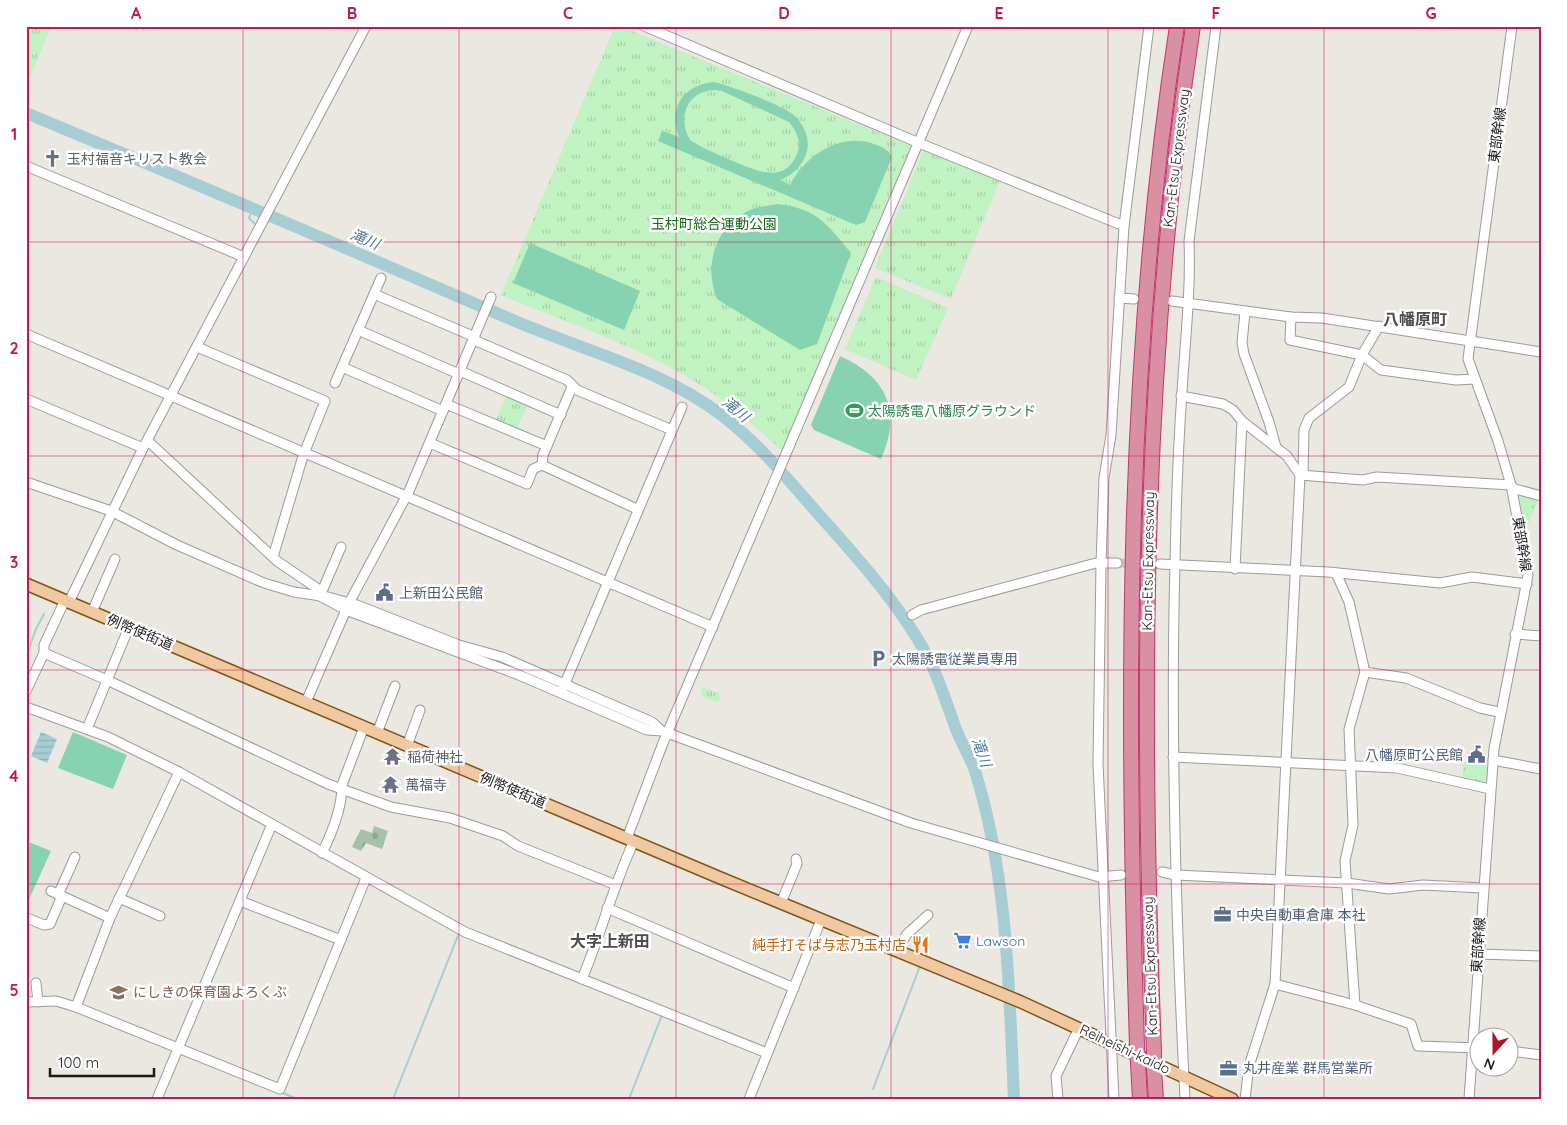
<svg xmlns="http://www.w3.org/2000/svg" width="1567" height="1125" font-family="Quicksand,'Noto Sans JP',sans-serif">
<defs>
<pattern id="cemetery-stones" width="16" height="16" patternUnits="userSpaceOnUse" patternTransform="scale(1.25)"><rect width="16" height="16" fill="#a5c1a7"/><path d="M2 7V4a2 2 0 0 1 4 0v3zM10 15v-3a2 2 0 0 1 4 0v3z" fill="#8da58f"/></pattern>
<pattern id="park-tufts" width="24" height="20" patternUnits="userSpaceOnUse" patternTransform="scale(1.25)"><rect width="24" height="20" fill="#c1f2c2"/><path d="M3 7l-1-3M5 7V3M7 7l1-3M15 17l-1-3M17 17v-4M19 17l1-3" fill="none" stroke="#a5cfa6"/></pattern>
<pattern id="water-rules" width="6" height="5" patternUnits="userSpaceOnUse" patternTransform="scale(1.25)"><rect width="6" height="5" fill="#a6cdd4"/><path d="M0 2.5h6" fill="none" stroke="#8eafb5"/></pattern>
</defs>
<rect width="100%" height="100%" fill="#ebe7e1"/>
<polygon fill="url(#cemetery-stones)" points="374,826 388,831 382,849 366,843 361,851 352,847 361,829 372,833"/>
<g fill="url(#park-tufts)">
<polygon points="26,26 51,26 26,88"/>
<path d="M615,26H620L911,146L782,451C753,424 723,398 689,378C632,344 563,321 501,295Z"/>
<polygon points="927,150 1000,180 951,299 875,268 923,151"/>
<polygon points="876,277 948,308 916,380 845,349"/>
<polygon points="507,394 528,404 516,431 495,422"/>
<polygon points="1518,492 1539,498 1527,526 1525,525"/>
<polygon points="702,687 721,694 718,703 701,696"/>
<polygon points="1464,762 1488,766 1485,785 1462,781"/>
</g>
<g fill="#87d2b0" fill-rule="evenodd">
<path d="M714,82C731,86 783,105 795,116C805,126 811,141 806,154C802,167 792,175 780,180L790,185C805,156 840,132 874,144C882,147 888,149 892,157L865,222L856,225L658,141L662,131L679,137C668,108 683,85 714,82ZM715,90L722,91L789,122C797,132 802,142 797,154C784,187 751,168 728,159C715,153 702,148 690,140C677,117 687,91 715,90Z"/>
<path d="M777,204C818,209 826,223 851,253L817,344L800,350L717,299C703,264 716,226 750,210C758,206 769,206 777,204Z"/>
<polygon points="530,243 640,291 624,330 513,283"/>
<path d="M840,356C887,377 902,411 881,459L814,430L811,425Z"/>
<polygon points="73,732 127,755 113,789 58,768"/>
<polygon points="26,841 51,851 26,906"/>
</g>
<polygon fill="url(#water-rules)" points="41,732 57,739 47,763 31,756"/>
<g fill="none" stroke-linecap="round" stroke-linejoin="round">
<g stroke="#a6cdd4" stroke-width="2">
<polyline points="253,208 249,218 256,225"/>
<polyline points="26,657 36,629 44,614"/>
<polyline points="873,1089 920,966"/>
<polyline points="283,1093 297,1099"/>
<polyline points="393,1099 459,933"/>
<polyline points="629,1099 662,1015"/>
</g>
<path stroke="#a6cdd4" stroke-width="12" d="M26,113C190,181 353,251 515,321C585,351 664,370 724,417C761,446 790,482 821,517C860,561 900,605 928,657C940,681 947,705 956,729C961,743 970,756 975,771C1008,876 1009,990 1014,1099"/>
<polyline stroke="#ccc8c3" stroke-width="9" stroke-dasharray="9 4.5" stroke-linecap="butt" points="1117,563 1152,564"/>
<defs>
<g id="minor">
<polyline points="644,26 919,143 1124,226"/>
<polyline points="26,166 244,257"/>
<polyline points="374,294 475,337"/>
<polyline points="1119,298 1134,299"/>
<polyline points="1172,301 1291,317 1322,318 1541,352"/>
<polyline points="1245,312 1242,343 1244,354 1269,422 1276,447"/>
<polyline points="1291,317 1290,340 1362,355 1381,370 1456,380 1474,379"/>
<polyline points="358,330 459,374"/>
<polyline points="26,334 713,627"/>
<polyline points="474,340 567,380 577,390 672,430"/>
<polyline points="197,347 325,401 303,456 273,557"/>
<polyline points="342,367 443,411"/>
<polyline points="460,371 561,415"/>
<polyline points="335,383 381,278"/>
<polyline points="1181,396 1223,404 1233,410 1242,421 1287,456 1300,475 1275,984 1249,1066 1245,1099"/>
<polyline points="26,399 143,448"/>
<polyline points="446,404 547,446"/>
<polyline points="148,441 277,561 321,591"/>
<polyline points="430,443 527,484 533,469 542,465"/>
<polyline points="542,465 637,509"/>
<polyline points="542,465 543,455 572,387"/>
<polyline points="1303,474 1304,430 1309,418 1349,387 1362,355 1379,326"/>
<polyline points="1300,475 1363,480 1377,477 1511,485"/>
<polyline points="26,482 111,511 177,545 264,583 294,592 328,597 357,605 459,645 502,657 652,722 662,731"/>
<polyline points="1512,488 1541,496"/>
<polyline points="1160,564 1328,572 1440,583 1472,577 1527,584"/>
<polyline points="1235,569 1242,421"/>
<polyline points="1336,573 1349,602 1365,672 1349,729 1353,825 1345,861 1355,1005"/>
<polyline points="320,596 346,610 519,675 647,730 662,731 911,823 1099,877 1121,875"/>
<polyline points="320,596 341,547"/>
<polyline points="69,602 143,448 366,26"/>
<polyline points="92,612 115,559"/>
<polyline points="912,615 921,610 1096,563 1117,563"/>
<polyline points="1515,634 1541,636"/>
<polyline points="44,653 107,680 328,784 391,807 450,818 503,836 518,846 616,885"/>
<polyline points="1365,672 1406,678 1480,708 1499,712"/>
<polyline points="563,688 682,407"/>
<polyline points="26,691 44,653 44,645 65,600"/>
<polyline points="306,702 349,603 409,491 491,297"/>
<polyline points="26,707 108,737 179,772 465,932 767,1053"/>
<polyline points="87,729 129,627"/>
<polyline points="377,733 395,686"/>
<polyline points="407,746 420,710"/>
<polyline points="1173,757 1397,768 1490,789"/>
<polyline points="1493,760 1541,769"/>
<polyline points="627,838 663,743 968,26"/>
<path d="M322,853C332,833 342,809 342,785L364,727"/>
<polyline points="1162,872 1176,875 1347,883 1389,889 1423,885 1482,888"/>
<polyline points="51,891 110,918"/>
<polyline points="58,895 75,857"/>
<polyline points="119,898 160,916"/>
<polyline points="240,901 341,940"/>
<polyline points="781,903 797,864 796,859"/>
<polyline points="607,908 794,988"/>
<polyline points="27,918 44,925 50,924 62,896"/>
<polyline points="896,951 907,934 928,915"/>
<polyline points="1477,954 1541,956"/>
<path d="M582,979C601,934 613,886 634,841"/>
<polyline points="36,983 38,1002"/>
<polyline points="1275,984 1355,1005 1411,1024 1418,1046 1480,1048"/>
<polyline points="26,1002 56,1001 76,1007 280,1089 366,878"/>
<polyline points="76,1007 110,918 179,772"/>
<polyline points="1510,1051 1541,1055"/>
<polyline points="157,1099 272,824"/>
<polyline points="749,1099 821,920"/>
<polyline points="1058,1099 1056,1076 1079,1028"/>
<polyline points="1114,1099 1098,764 1101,563 1104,478 1111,435 1124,226 1149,26"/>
<path d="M1185,1099C1176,921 1170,742 1175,564C1176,507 1178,449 1182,392C1185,342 1191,291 1189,241L1216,26"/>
<polyline points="1469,1099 1494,749 1528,575 1511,485 1498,441 1468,359 1512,26"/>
</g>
<polyline id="major" points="26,584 718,877 1021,1002 1232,1099"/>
<g id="highway">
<path d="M1137,1045C1126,705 1125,364 1177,26"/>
<path d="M1154,1052C1141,710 1141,366 1193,26"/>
<polyline points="1138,1063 1140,1099"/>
<polyline points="1154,1070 1156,1099"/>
</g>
</defs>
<use href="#minor" stroke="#9b9b9b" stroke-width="11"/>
<use href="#major" stroke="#805411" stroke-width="14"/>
<use href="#highway" stroke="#c0376f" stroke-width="16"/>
<use href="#minor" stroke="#fff" stroke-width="9"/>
<use href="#major" stroke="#f0c8a1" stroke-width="11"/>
<use href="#highway" stroke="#da90a3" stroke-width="14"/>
<defs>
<g id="highway-bridge">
<polyline points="1137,1045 1138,1063"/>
<polyline points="1154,1052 1154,1070"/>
</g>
</defs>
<use href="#highway-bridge" stroke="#c0376f" stroke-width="16" stroke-linecap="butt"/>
<use href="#highway-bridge" stroke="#da90a3" stroke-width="14"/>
</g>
<path fill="none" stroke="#c2185b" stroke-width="1" stroke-opacity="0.55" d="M243,26V1099M459,26V1099M676,26V1099M891,26V1099M1108,26V1099M1324,26V1099M26,242H1541M26,456H1541M26,670H1541M26,884H1541"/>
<defs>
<symbol id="church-bare" viewBox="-9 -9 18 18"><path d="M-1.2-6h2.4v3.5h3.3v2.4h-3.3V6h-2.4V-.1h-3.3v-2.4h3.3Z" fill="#6b7280" stroke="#fff" stroke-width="2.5" paint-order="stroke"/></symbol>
<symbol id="stadium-bare" viewBox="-9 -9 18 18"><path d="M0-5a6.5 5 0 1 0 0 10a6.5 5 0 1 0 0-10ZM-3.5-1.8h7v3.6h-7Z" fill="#2e9e5b" stroke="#fff" stroke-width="2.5" paint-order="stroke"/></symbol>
<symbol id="civic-bare" viewBox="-9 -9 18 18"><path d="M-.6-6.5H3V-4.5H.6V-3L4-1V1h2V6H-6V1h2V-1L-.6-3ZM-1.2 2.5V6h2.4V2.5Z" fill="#5c6f8a" stroke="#fff" stroke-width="2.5" paint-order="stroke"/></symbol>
<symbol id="parking-bare" viewBox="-9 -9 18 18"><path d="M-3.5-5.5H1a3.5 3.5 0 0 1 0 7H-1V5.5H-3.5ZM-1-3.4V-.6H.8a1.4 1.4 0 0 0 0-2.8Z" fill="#5c6f8a" stroke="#fff" stroke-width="2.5" paint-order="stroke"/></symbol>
<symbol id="temple-bare" viewBox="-9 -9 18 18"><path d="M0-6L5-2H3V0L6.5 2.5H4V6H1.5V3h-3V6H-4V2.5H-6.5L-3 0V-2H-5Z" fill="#6b7280" stroke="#fff" stroke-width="2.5" paint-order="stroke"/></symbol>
<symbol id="office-bare" viewBox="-9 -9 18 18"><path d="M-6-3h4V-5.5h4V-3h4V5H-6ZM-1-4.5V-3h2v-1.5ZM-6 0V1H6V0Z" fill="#5c6f8a" stroke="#fff" stroke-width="2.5" paint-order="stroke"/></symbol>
<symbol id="supermarket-bare" viewBox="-9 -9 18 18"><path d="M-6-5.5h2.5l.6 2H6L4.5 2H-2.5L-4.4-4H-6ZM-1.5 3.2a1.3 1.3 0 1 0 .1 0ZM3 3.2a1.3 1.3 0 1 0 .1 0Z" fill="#3f7fe0" stroke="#fff" stroke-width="2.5" paint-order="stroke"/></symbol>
<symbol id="restaurant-bare" viewBox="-9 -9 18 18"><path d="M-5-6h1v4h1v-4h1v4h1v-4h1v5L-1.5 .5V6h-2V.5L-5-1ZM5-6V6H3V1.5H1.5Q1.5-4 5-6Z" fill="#e8710a" stroke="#fff" stroke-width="2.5" paint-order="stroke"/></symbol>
<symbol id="school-bare" viewBox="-9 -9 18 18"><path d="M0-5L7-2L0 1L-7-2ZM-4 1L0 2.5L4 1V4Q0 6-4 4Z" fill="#8d6e63" stroke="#fff" stroke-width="2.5" paint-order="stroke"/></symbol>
</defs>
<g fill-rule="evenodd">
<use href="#church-bare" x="40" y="146" width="25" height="25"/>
<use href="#stadium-bare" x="842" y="398" width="25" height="25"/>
<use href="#civic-bare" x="372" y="580" width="25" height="25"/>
<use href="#parking-bare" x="866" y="646" width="25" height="25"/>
<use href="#civic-bare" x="1464" y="742" width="25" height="25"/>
<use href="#temple-bare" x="380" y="744" width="25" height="25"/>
<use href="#temple-bare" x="378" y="772" width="25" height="25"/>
<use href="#office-bare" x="1210" y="902" width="25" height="25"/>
<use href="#supermarket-bare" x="950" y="928" width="25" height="25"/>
<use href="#restaurant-bare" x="908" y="932" width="25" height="25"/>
<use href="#school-bare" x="106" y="980" width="25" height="25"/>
<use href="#office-bare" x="1216" y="1056" width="25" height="25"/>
</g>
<g text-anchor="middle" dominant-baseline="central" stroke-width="5" stroke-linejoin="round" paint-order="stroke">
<g font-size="14" fill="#1a1a1a" stroke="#fff">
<text transform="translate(1497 135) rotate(-83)">東部幹線</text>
<text transform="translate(1176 158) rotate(-83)">Kan-Etsu Expressway</text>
<text transform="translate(1522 544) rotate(81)">東部幹線</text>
<text transform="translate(1148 561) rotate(-89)">Kan-Etsu Expressway</text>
<text transform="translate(140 632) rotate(23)">例幣使街道</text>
<text transform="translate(513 790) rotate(23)">例幣使街道</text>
<text transform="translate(1478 945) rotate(-86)">東部幹線</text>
<text transform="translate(1150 966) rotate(-92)">Kan-Etsu Expressway</text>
<text transform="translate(1125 1049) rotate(25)">Reiheishi-kaido</text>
</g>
<g font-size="14" fill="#5b616d" stroke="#fff" text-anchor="start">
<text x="67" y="159">玉村福音キリスト教会</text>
<text x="407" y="757">稲荷神社</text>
<text x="405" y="785">萬福寺</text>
</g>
<g font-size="14" fill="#176a18" stroke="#fff">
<text x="714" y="224">玉村町総合運動公園</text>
</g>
<g font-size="14" fill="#27864d" stroke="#fff" text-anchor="start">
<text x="868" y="411">太陽誘電八幡原グラウンド</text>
</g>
<g font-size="14" fill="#4e5e75" stroke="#fff" text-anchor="start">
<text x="399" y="593">上新田公民館</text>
<text x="892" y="659">太陽誘電従業員専用</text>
<text x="1463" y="755" text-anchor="end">八幡原町公民館</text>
<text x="1236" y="915">中央自動車倉庫 本社</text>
<text x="1243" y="1068">丸井産業 群馬営業所</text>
</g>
<g font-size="14" fill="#366cbe" stroke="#fff" text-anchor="start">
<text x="976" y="941">Lawson</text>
</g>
<g font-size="14" fill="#c56008" stroke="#fff" text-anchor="end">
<text x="906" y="945">純手打そば与志乃玉村店</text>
</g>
<g font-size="14" fill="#785e54" stroke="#fff" text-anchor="start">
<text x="133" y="992">にしきの保育園よろくぶ</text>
</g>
<g font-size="15" font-style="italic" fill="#507897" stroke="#fff">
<text transform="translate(365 239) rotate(23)">滝川</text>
<text transform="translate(736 409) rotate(39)">滝川</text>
<text transform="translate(982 752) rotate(70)">滝川</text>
</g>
<g font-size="16" font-weight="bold" fill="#4d4d4d" stroke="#fff">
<text x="1415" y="319">八幡原町</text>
<text x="610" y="941">大字上新田</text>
</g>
</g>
<rect width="1567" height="1125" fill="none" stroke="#ffffff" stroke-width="55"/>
<g transform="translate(1494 1052) rotate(201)"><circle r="24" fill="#ffffff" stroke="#a3a3a3"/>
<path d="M0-4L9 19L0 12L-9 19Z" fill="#ae1721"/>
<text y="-8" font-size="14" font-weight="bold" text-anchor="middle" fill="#1a1a1a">N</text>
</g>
<path d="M50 1068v8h104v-8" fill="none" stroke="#1a1a1a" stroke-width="2.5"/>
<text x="58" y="1068" font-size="15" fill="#1a1a1a" stroke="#ffffff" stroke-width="4" paint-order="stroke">100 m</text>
<rect x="28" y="28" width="1512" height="1070" fill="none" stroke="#c2185b" stroke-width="2"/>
<g font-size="16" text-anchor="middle" font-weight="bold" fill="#c2185b">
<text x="136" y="19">A</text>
<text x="352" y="19">B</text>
<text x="568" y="19">C</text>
<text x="784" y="19">D</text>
<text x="999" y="19">E</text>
<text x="1216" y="19">F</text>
<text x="1431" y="19">G</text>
<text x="14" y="140">1</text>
<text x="14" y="354">2</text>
<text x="14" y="568">3</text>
<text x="14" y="782">4</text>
<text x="14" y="996">5</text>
</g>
</svg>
